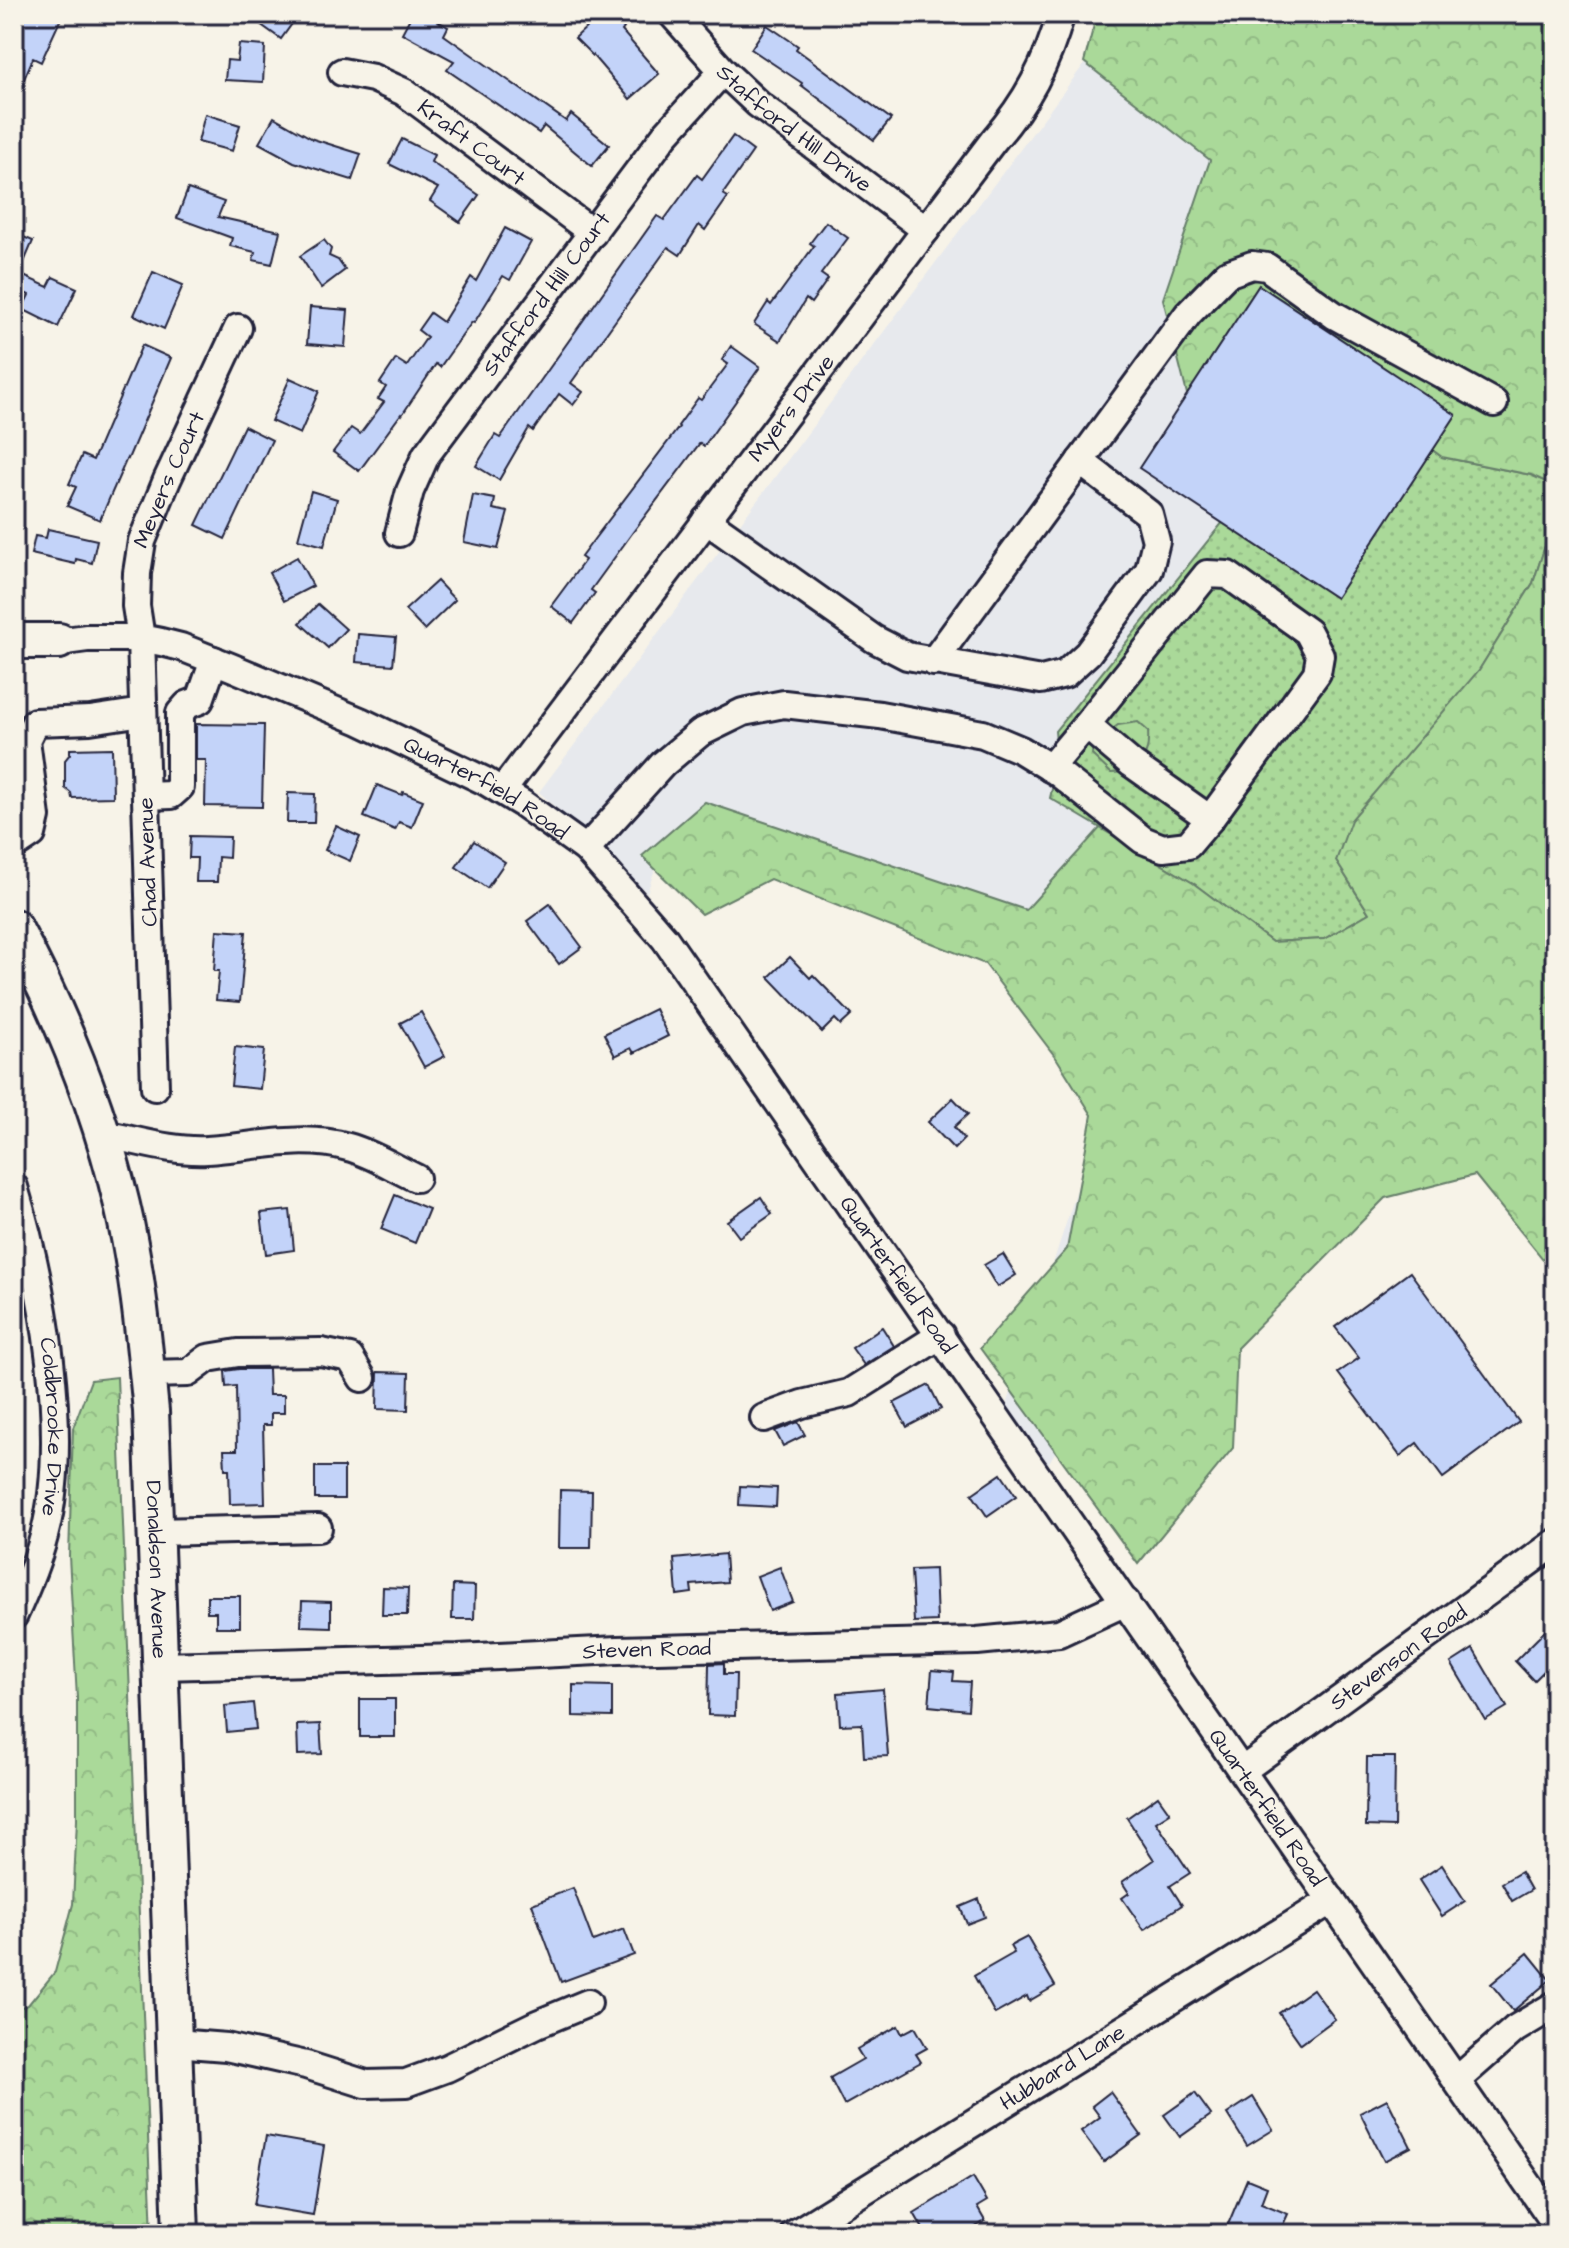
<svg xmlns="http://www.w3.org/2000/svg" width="1569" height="2248" font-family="'Architects Daughter',sans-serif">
<defs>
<pattern id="grass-dots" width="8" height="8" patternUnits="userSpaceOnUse" patternTransform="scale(2)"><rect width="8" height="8" fill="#aad999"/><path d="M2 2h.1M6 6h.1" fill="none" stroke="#92ba85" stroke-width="1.8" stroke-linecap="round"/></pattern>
<pattern id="forest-crowns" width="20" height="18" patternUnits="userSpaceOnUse" patternTransform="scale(2)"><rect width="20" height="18" fill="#aad999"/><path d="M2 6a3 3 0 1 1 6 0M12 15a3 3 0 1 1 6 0" fill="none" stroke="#92ba85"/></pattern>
</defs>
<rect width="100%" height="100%" fill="#f7f3e8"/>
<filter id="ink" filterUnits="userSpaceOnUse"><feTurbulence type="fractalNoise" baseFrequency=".0125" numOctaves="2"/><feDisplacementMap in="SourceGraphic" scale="16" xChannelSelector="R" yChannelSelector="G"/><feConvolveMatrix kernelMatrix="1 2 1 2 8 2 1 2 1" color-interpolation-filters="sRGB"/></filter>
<g filter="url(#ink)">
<polygon fill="#e7e9ed" points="1555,14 1555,817 1291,1067 1048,1464 1007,1405 1110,1088 1036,976 665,838 647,893 539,792 1103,39"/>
<polygon fill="url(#grass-dots)" stroke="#667e6a" stroke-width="2" points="1395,422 1442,457 1531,475 1555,486 1555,515 1533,583 1479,670 1336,861 1369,913 1324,939 1272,942 1193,883 1050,798 1058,763 1055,731 1264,471"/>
<g fill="url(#forest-crowns)" stroke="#667e6a" stroke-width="2">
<polygon points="1097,14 1555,14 1555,486 1531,475 1442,457 1395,422 1264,471 1187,394 1163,299 1210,160 1084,62"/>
<polygon points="1555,515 1555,1274 1475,1175 1385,1198 1237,1348 1233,1448 1138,1564 980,1348 1067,1249 1092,1115 1057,1059 985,964 770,879 701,914 642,856 705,802 1026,910 1100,828 1193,883 1272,942 1324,939 1369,913 1336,861 1351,820 1479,670 1533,583"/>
<polygon points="117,1377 152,2234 14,2234 14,2009 28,2005 55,1972 73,1904 77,1820 77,1698 69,1556 73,1428 91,1380"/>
</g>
<path fill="#aad999" stroke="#667e6a" stroke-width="2" d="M1138,722L1148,731C1150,758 1140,772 1111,773L1092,755L1093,744L1118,725Z"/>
<g fill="#c3d3f9" stroke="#22223b" stroke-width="2">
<polygon points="14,14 63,14 41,62 33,58 14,102"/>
<polygon points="267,14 299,14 281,39 260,24"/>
<polygon points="412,14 425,14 448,27 444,35 566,121 571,114 609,145 592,166 544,126 539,133 447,70 454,61 402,33"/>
<polygon points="580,14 611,14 624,28 622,31 659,74 630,99 594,57 575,38 590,24"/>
<polygon points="767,25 798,46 796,49 891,119 874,140 801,85 802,83 751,49"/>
<polygon points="239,44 265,46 263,82 225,80 227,60 237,61"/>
<polygon points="205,114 240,125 232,151 198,142"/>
<polygon points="274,117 313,139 361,154 352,180 294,162 259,143"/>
<polygon points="733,136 753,151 723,194 728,197 705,230 699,225 680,255 668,247 571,383 583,392 573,405 559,394 533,431 529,428 499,480 476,466 495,435 500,438 657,216 664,220 697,175 702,179"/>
<polygon points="402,139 434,155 431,162 479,195 460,222 430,201 438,188 389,164"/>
<polygon points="188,189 224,202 218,217 280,231 272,264 253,260 255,252 230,246 232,238 177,218"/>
<polygon points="826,222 848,238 821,274 828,279 811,303 806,299 780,341 754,324 768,302 771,305 814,246 810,243"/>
<polygon points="505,228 531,242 510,280 503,276 474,323 472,322 440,367 436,364 402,415 401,414 359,471 333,452 351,428 360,434 384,402 378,399 386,387 380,383 396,359 407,366 427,337 418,330 430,313 443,322 471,277 476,281"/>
<polygon points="14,233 33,241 19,274 48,287 53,277 77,288 58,327 22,309 29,295 14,288"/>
<polygon points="324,240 331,249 329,256 338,260 345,270 321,288 300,256"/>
<polygon points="153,272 183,285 164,329 134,315"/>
<polygon points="1259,285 1456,415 1336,598 1139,468"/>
<polygon points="310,307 348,310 345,347 307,344"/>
<polygon points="142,345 171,358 128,459 127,458 100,520 67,506 76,487 69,484 82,455 93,460"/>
<polygon points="731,346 760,367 704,446 700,443 633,532 591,590 595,593 573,623 551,606 585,560 581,557 595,538 679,427 678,426 698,398 701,400 728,364 722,360"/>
<polygon points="290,378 319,391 300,434 271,421"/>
<polygon points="244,426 272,440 225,539 196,525"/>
<polygon points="311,491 337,499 324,546 298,539"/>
<polygon points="473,495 495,499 493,509 508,512 498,549 464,542"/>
<polygon points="48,529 97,540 92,563 76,559 75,564 31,554 35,536 46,538"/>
<polygon points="297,557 313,586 284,601 269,573"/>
<polygon points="437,581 455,600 424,630 405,610"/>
<polygon points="318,604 346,629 328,648 300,623"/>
<polygon points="358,634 396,637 393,665 356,662"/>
<polygon points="196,724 264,725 262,807 205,806 206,760 196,760"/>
<polygon points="112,748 113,797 72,798 71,793 65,788 65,760 70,754 70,749"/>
<polygon points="377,785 402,795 403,792 423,800 412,827 399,822 395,830 364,817"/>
<polygon points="288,793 315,794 314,823 287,823"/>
<polygon points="336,826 360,837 350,861 325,850"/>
<polygon points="190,836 230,837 229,858 218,857 217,882 196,882 197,858 189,858"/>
<polygon points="474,841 505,862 487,888 456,867"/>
<polygon points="550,904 582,947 559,964 527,921"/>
<polygon points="217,930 246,932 240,1002 216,1000 219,971 214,971"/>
<polygon points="790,957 810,978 813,975 852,1015 841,1025 835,1019 822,1032 769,977"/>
<polygon points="655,1009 668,1036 634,1053 631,1048 615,1056 604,1034"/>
<polygon points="421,1012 445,1056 424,1067 400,1023"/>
<polygon points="235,1047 264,1050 260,1089 231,1086"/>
<polygon points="953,1098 968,1114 954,1127 964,1139 954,1149 928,1122"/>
<polygon points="395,1195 429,1209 415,1243 381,1229"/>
<polygon points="761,1197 772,1214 739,1237 727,1221"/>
<polygon points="290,1210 294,1250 266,1254 261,1213"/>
<polygon points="1003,1254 1016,1275 997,1287 984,1265"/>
<polygon points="1410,1272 1519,1422 1443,1478 1417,1443 1400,1456 1338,1373 1359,1358 1335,1327"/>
<polygon points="882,1327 894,1346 864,1365 852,1348"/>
<polygon points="239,1369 268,1369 269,1395 284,1395 284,1413 271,1413 271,1425 263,1425 265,1503 230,1504 229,1469 225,1469 224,1450 237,1450 236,1386 226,1387 225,1371"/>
<polygon points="378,1372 409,1373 408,1410 377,1409"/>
<polygon points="929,1385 941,1409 907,1427 894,1403"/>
<polygon points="798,1422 805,1435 783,1446 775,1431"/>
<rect x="315" y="1467" width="29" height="32"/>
<polygon points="1001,1474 1016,1496 987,1516 972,1494"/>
<polygon points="740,1486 777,1488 776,1507 739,1505"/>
<polygon points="560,1490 592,1491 591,1548 559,1548"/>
<polygon points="725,1554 727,1582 691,1585 692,1593 677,1595 674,1559"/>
<polygon points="780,1567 793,1602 770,1611 757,1576"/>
<polygon points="935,1569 937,1621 914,1622 911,1570"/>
<polygon points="453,1585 475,1586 474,1619 452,1619"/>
<polygon points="383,1587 408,1588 407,1615 382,1615"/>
<polygon points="207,1596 240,1596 240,1627 216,1627 216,1612 207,1612"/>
<polygon points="302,1601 331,1602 331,1627 301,1626"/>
<polygon points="1555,1621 1555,1660 1534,1681 1515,1661"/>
<polygon points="1473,1649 1507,1707 1485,1720 1451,1663"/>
<polygon points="724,1663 724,1674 736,1674 735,1716 708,1715 709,1664"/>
<polygon points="932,1670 954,1672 953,1681 970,1682 968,1710 929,1706"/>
<polygon points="573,1685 612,1686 612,1717 573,1716"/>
<polygon points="883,1689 888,1756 864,1757 862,1724 840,1725 838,1693"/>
<rect x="360" y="1699" width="35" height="38"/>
<polygon points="253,1703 256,1729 227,1732 225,1706"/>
<polygon points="320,1724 322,1754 298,1755 297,1725"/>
<polygon points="1367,1757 1395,1757 1394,1827 1366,1826"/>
<polygon points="1158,1796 1170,1813 1156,1822 1190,1873 1170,1886 1182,1905 1144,1930 1122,1898 1129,1893 1122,1882 1154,1860 1127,1818"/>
<polygon points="1442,1865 1465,1901 1442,1916 1419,1880"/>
<polygon points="1521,1872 1531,1890 1512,1901 1502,1883"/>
<polygon points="573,1888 593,1941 624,1929 634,1955 561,1982 532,1904"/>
<polygon points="979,1899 985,1917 967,1924 960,1907"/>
<polygon points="1027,1937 1055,1986 1029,2001 1027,1996 995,2014 974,1976 1014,1953 1010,1946"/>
<polygon points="1528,1953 1550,1980 1513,2011 1491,1984"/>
<polygon points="1313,1989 1335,2019 1301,2044 1279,2013"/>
<polygon points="898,2026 902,2034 915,2027 927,2048 916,2054 921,2062 844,2105 830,2078 863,2059 857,2049"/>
<polygon points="1110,2092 1141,2135 1104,2162 1081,2131 1100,2117 1092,2106"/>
<polygon points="1195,2093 1211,2115 1180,2137 1164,2115"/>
<polygon points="1253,2097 1273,2130 1247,2146 1227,2114"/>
<polygon points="1387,2099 1411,2147 1384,2161 1360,2113"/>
<polygon points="266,2136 324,2146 313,2215 254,2205"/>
<polygon points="973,2177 987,2201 977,2207 985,2221 964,2234 926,2234 914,2213"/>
<polygon points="1247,2179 1267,2187 1261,2203 1288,2214 1279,2234 1224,2234"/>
</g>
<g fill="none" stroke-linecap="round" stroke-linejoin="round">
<defs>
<g id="minor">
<path id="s1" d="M672,14L723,71L758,104L926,230"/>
<path id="s2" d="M342,72L373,78L404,92L593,233"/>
<polyline points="706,520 874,639 907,656 1041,680 1065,674 1088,653 1149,570 1156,541 1149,514 1080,461"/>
<path id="s3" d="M399,533L410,491L426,455L665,135L723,71"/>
<polygon points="1207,574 1228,575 1308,632 1320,655 1317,673 1210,819 1132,764 1086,725"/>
<path id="s4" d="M43,644L87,638H141L161,642L181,647L231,667L360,721L485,781L523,804L586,849L665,939L1555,2223"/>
<polyline points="933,662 1188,314 1227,274 1252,265 1267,267 1334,315 1494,403"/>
<polyline points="1050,768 1086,725"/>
<path id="s5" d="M502,791L993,141C1027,102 1047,64 1061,14"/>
<polyline points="146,796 171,795 180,787 180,713 187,705 200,700 214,660"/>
<polyline points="14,846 32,834 36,817 26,740 35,722 90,720 143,712"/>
<polyline points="586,849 663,764 700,733 743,712 784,704 880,715 983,734 1021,750 1057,772 1143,840 1163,848 1188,845 1210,819"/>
<path id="s6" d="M155,1087L141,638L136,606L137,573L142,541L167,480L238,328"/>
<path d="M103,1134C136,1140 172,1152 207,1150C253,1147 302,1134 348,1147C371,1153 394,1168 416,1178"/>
<path id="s7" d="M14,1187C43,1284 71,1437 44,1536C37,1563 26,1589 14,1615"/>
<polyline points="147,1374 188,1373 208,1358 238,1353 321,1352 350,1358 362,1378"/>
<polyline points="764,1418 802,1404 849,1393 941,1335"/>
<polyline points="156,1532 318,1528"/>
<path id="s8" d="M161,1666L458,1658L618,1650L977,1641L1059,1633L1126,1602"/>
<path id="s9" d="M1243,1770L1555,1543"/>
<polyline points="175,2043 226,2047 306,2065 366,2084 406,2083 447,2068 537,2024 588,2003"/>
<polyline points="1457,2080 1515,2029 1555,2005"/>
<path id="s10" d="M794,2234L1332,1900"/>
</g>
<g id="major">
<polyline points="14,641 59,641"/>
<path id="s11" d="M14,927C61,1014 99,1108 122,1205C138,1273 144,1342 151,1411L181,2234"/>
</g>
</defs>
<use href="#minor" stroke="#22223b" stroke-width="32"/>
<use href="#major" stroke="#22223b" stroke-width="40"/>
<use href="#minor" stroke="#f7f3e8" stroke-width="26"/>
<use href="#major" stroke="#f7f3e8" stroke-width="34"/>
</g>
</g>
<g text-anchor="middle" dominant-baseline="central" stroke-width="6" stroke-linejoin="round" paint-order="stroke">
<g font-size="22" fill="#22223b" stroke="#f7f3e8">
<text stroke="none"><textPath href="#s1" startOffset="168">Stafford Hill Drive</textPath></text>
<text stroke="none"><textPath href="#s2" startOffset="150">Kraft Court</textPath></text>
<text stroke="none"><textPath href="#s3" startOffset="284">Stafford Hill Court</textPath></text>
<text stroke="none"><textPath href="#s5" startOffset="480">Myers Drive</textPath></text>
<text stroke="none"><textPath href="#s6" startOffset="614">Meyers Court</textPath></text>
<text stroke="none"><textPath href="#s4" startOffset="476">Quarterfield Road</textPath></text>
<text transform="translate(148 862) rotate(-92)">Chad Avenue</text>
<text stroke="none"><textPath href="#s4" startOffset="1122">Quarterfield Road</textPath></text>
<text stroke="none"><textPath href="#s7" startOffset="244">Coldbrooke Drive</textPath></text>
<text stroke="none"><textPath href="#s11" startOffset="666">Donaldson Avenue</textPath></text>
<text stroke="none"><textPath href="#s8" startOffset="486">Steven Road</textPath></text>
<text stroke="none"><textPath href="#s9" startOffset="192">Stevenson Road</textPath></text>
<text stroke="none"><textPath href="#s4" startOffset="1770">Quarterfield Road</textPath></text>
<text stroke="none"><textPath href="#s10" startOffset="316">Hubbard Lane</textPath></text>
</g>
</g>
<rect width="1569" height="2248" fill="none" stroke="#f7f3e8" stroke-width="48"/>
<rect x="24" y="24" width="1521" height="2200" fill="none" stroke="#22223b" stroke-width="3" filter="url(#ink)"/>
</svg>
